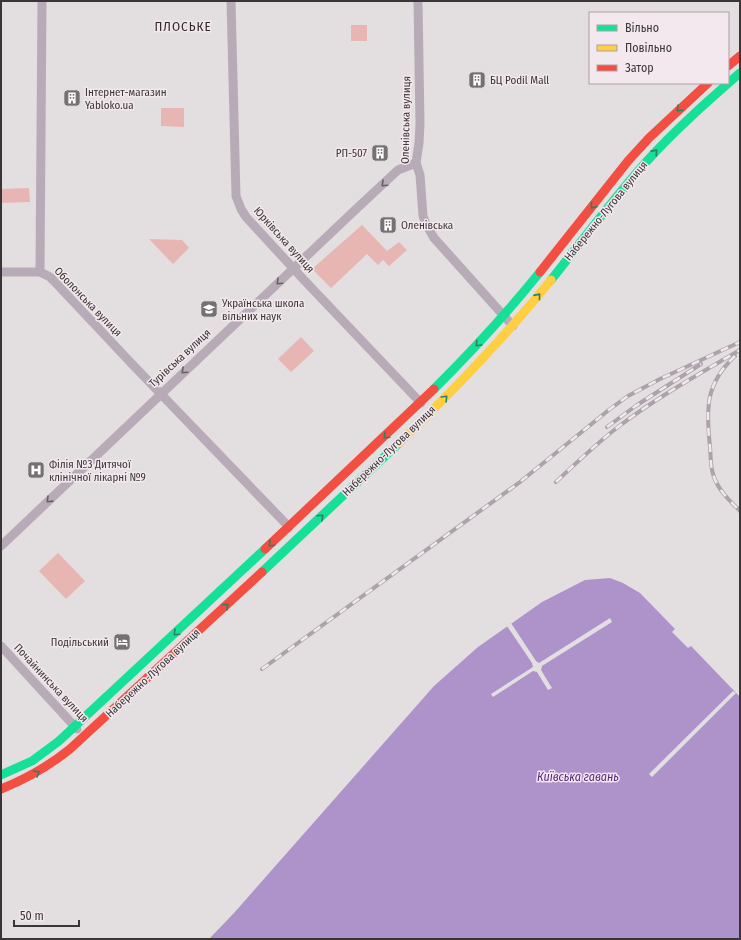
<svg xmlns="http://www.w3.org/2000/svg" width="741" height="940" font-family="'Fira Sans Condensed',sans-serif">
<rect width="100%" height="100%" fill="#e3dee0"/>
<g fill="#e7b6b2">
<rect x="351" y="25" width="16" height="16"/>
<polygon points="161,108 184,108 184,127 161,126"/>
<polygon points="29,188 30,202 1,203 1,189"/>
<polygon points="362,225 387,251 399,242 407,250 389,266 383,260 378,265 367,254 331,288 312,269"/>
<polygon points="149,239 182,240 189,248 173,264"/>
<polygon points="301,337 314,351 291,372 278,359"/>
<polygon points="58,553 85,581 66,599 39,571"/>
</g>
<polygon fill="#ae92ca" points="610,578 623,583 640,593 675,629 672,632 688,648 691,646 740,697 740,939 209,939 234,913 434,686 478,647 542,602 585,580"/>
<g fill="#e3dee0">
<polygon points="610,618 612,622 542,666 541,670 552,688 548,690 537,672 533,671 493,697 491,694 533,667 532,663 507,626 511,623 536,661 539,663"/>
<polygon points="733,691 736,693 652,777 649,774"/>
</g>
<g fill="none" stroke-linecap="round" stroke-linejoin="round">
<g stroke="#b8abb8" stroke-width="9">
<polyline points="42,1 40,272 50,277 53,280 132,364 289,527"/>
<polyline points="231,1 236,196 241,209 246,217 304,280 421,403"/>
<polyline points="418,1 420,124 419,143 416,163 420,175 423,216 426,224 434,238 513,326"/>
<polyline points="1,272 40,272"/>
<polyline points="1,546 354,211 398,170 416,163"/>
<polyline points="1,646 77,729"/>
</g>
<g stroke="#16e098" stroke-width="9">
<path d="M551,280C583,240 613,199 647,161C676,129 708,101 740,73"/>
<path d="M434,389C471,352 507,313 540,272"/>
<polyline points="262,572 399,443"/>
<polyline points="1,775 32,761 59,741 265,549"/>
</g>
<path stroke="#ffcf43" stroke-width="9" d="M399,443C453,391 504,338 551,280"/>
<g stroke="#f24e42" stroke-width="9">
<polyline points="728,66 740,56"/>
<polyline points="540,272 628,161 649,138 708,83"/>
<polyline points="265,549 434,389"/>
<path d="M1,789C26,779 49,766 70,749L262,572"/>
</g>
<defs>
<g id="rail">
<path d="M735,356C705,384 706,409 710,447C711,457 710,467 714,477C719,491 730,501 740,511"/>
<polyline points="607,427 637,405 701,364"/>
<path d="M556,482C576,463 596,444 618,427C656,398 699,374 740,350"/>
<polyline points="262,669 520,482 610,409 628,396 660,379 740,342"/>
</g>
</defs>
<use href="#rail" stroke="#aba2aa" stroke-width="4"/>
<use href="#rail" stroke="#f3e8ed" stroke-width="2.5" stroke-dasharray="8" stroke-linecap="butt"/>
</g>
<defs><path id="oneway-chevron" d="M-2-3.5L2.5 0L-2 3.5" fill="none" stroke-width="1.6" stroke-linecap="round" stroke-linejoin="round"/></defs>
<g stroke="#2a8263">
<use href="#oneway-chevron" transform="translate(679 109) rotate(137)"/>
<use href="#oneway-chevron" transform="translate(655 152) rotate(-48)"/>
<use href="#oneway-chevron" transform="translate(593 206) rotate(128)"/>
<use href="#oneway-chevron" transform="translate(538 296) rotate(-51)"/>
<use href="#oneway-chevron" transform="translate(478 344) rotate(133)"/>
<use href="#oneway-chevron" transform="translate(445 398) rotate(-45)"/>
<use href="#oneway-chevron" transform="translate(386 436) rotate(137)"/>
<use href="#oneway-chevron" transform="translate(321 517) rotate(-43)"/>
<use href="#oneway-chevron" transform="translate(271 544) rotate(137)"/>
<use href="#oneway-chevron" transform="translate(226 606) rotate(-43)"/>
<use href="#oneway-chevron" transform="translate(176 633) rotate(137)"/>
<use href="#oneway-chevron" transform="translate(37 773) rotate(-31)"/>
</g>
<g stroke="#665f65">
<use href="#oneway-chevron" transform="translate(384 184) rotate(137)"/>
<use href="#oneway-chevron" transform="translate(279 282) rotate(137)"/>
<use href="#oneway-chevron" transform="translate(184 371) rotate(137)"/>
<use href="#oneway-chevron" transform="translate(49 500) rotate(136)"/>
</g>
<defs>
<symbol id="building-square" viewBox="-11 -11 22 22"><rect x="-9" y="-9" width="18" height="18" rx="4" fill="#757173" stroke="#f3e8ed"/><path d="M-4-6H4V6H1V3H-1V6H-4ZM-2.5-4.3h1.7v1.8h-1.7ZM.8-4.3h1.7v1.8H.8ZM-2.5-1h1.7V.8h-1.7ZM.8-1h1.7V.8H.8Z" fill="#fff"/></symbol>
<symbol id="school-square" viewBox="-11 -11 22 22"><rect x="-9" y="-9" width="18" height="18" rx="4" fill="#757173" stroke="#f3e8ed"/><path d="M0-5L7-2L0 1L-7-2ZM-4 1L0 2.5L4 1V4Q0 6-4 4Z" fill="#fff"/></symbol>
<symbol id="hospital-square" viewBox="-11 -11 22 22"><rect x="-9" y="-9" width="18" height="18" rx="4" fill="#757173" stroke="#f3e8ed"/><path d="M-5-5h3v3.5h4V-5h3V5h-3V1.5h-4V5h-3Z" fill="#fff"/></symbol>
<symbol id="hotel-square" viewBox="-11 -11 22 22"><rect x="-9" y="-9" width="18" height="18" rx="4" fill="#757173" stroke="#f3e8ed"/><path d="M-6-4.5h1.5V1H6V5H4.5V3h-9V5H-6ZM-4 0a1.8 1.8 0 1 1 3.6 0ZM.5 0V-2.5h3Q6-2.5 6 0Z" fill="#fff"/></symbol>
</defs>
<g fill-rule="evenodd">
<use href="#building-square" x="467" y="70" width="20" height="20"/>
<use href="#building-square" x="62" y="88" width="20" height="20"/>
<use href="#building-square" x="370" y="143" width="20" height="20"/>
<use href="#building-square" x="378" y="215" width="20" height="20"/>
<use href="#school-square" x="199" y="299" width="20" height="20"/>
<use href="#hospital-square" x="26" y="460" width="20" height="20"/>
<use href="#hotel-square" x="112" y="632" width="20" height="20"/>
</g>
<g text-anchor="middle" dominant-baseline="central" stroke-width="3" stroke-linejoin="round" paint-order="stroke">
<g font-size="11" fill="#3a3638" stroke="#f3e8ed" text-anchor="start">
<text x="490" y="80">БЦ Podil Mall</text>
<text x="85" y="92">Інтернет-магазин<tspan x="85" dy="13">Yabloko.ua</tspan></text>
<text x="367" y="153" text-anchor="end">РП-507</text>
<text x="401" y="225">Оленівська</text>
<text x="222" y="303">Українська школа<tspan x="222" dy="13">вільних наук</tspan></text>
<text x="49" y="464">Філія №3 Дитячої<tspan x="49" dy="13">клінічної лікарні №9</tspan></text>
<text x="109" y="642" text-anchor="end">Подільський</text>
</g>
<g font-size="11" fill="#3a3638" stroke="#f3e8ed">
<text transform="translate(406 120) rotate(-89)">Оленівська вулиця</text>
<text transform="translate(606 211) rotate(-51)">Набережно-Лугова вулиця</text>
<text transform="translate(284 240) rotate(48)">Юрківська вулиця</text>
<text transform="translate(88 302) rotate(46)">Оболонська вулиця</text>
<text transform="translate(180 358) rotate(-43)">Турівська вулиця</text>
<text transform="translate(389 451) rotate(-44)">Набережно-Лугова вулиця</text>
<text transform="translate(153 673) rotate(-43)">Набережно-Лугова вулиця</text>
<text transform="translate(51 683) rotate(47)">Почайнинська вулиця</text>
</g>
<g font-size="12" font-style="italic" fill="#572582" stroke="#f3e8ed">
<text x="578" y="777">Київська гавань</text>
</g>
<g font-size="13" letter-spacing="1" fill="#30282c" stroke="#f3e8ed">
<text x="183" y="26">ПЛОСЬКЕ</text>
</g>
</g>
<rect width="741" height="940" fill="none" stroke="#3a3638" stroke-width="4"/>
<rect x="589" y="12" width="140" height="72" fill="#f3e8ed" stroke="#a9a1a5"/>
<rect x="597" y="25" width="20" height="6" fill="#16e098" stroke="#a9a1a5"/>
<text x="625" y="32" font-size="12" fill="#3a3638">Вільно</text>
<rect x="597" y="45" width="20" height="6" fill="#ffcf43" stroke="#a9a1a5"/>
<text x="625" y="52" font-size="12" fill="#3a3638">Повільно</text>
<rect x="597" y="65" width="20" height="6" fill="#f24e42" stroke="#a9a1a5"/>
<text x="625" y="72" font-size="12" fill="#3a3638">Затор</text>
<path d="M14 920v6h65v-6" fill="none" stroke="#3a3638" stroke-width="2"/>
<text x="20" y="920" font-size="12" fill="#3a3638" stroke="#f3e8ed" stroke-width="3" paint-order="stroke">50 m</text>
</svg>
